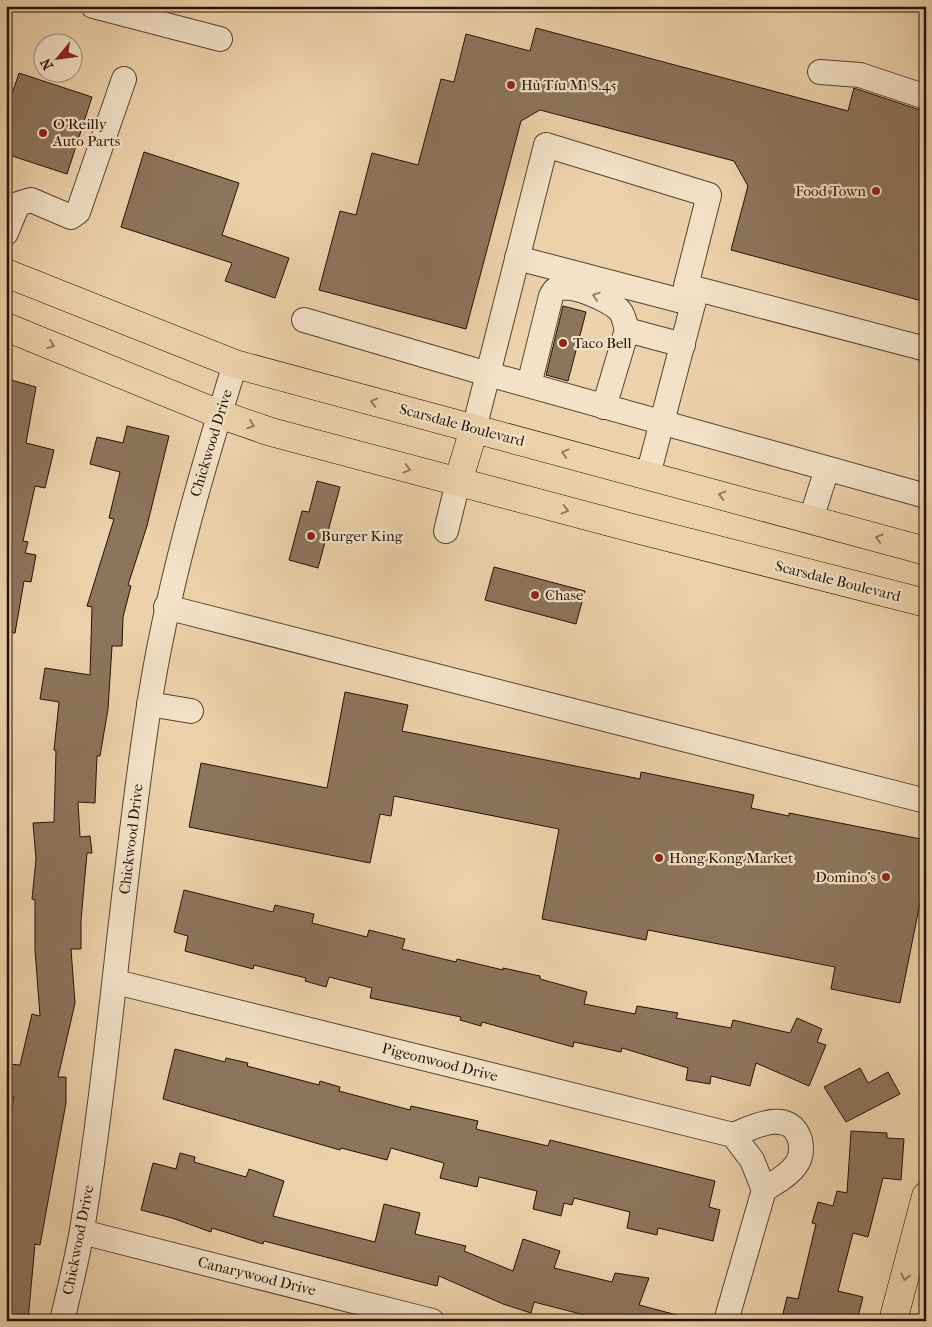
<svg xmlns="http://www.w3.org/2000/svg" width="932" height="1327" font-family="'IM FELL French Canon',serif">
<rect width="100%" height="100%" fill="#ecd2ab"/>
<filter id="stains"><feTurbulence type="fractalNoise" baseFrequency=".004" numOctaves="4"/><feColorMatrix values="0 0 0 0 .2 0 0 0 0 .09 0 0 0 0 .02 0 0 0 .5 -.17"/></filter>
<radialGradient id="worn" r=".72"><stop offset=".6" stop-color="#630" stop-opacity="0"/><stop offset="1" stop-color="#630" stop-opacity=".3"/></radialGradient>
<g fill="#8c755d" stroke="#241108">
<polygon points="536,28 848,111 854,88 926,112 926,302 731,250 748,186 734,161 540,110 521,121 466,329 319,290 340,211 356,215 372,153 418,165 441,79 454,82 466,34 530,51"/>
<polygon points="19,73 92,97 67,174 6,154 6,112"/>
<polygon points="144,152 239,183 222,235 289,258 275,298 225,281 232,263 121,227"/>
<polygon points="563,306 586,312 568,381 546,375"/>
<polygon points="11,380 36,387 26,443 54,450 45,488 35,486 23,541 28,542 25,553 36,555 31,582 24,581 15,633 6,632 6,404"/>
<polygon points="127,426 169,436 147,526 128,585 131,586 123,617 122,646 112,646 108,709 100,756 97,756 95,803 78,802 80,837 90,836 92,853 87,853 81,920 81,949 71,949 75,1003 58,1077 66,1077 66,1103 40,1245 35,1244 28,1321 6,1321 6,1138 14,1097 8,1097 8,1064 20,1065 32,1014 40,1016 35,950 35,900 32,899 36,859 33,823 54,822 56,751 54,750 59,702 40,699 45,668 90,675 92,607 87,606 114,519 109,518 120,472 90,464 97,437 123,443"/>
<polygon points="317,481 340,487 318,568 289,560 302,511 309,512"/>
<polygon points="494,567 585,591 576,624 485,600"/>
<polygon points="345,692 408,705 402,731 640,779 641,772 754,795 751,808 789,816 789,813 926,840 926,873 900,1003 831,989 835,967 648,930 646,940 542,919 559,829 394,796 391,816 380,814 370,863 189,827 201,763 327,788"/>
<polygon points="184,890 273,912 275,905 314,914 312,923 367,937 369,930 405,939 402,949 456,962 457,959 503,970 503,968 540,976 540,979 587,992 584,1004 635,1014 637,1006 678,1013 676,1018 731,1028 733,1020 790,1033 797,1018 822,1029 817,1042 826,1045 809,1086 756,1063 750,1086 711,1076 710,1084 686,1080 688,1068 622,1048 621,1052 574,1042 573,1047 482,1022 481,1026 460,1020 461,1017 370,998 372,988 329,977 326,987 305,981 306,978 254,965 253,969 185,951 188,936 174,932"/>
<polygon points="175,1049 225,1062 226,1058 248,1063 247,1066 319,1085 320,1081 340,1087 339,1091 410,1110 411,1106 478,1121 476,1129 548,1146 550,1140 715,1181 709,1207 720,1210 713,1241 658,1228 657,1235 627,1228 630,1212 574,1198 572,1205 564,1203 561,1216 533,1209 537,1191 479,1177 477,1187 440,1178 444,1163 391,1148 387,1160 341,1148 340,1150 163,1099"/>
<polygon points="860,1068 868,1083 888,1072 900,1094 846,1122 824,1087"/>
<polygon points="851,1131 887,1133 887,1138 904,1139 901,1180 883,1178 868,1237 853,1233 838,1291 863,1297 857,1321 796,1321 782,1318 787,1297 798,1299 816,1224 812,1223 818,1202 833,1206 837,1191 847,1193"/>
<polygon points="180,1153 195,1157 194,1162 246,1177 249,1169 284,1181 273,1216 375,1242 384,1204 420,1213 415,1234 466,1246 464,1251 513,1271 523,1239 560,1251 554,1268 612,1282 615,1273 649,1278 639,1305 677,1315 677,1321 608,1321 534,1302 531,1313 503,1304 439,1276 437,1286 264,1241 263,1244 212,1228 211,1232 172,1218 141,1210 153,1163 176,1169"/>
</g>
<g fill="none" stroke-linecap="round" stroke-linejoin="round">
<defs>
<g id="minor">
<polyline points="93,6 220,39"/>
<polyline points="820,72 860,75 926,97"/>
<polyline points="6,233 18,204 31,200 71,217 78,212 124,79"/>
<polyline points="517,258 693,304"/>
<polyline points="304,320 488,374 926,496"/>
<path d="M529,385L551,296C552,294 553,292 555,290C568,281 611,300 620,311C624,316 625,324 627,330"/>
<polyline points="604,407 627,330 683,345"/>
<polyline points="474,429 546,145 709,195 686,286 926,349"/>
<polyline points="648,475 697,289"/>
<polyline points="811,519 827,469"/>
<polyline points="446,531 458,482"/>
<polyline points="166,607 926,801"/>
<polyline points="149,704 191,711"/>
<polyline points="116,982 733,1135 752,1160 764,1190 726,1321"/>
<path d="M733,1135C753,1127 790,1107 800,1140C802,1149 801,1159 795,1166C788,1176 774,1183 764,1190"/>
<polyline points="82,1232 432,1321"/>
<path d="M62,1321C69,1291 77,1260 82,1230C110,1056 122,880 149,706C167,589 200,477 235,364"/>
</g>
<g id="major">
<polyline points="6,273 235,364 926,551"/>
<polyline points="6,327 219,414 271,432 632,528 926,603"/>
<polyline points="458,482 474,429"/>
<polyline points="893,1321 926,1196"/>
</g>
</defs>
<use href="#minor" stroke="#564131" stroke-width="26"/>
<use href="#major" stroke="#241108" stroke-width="29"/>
<use href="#minor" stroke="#f3e2c8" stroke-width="24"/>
<use href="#major" stroke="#ecd2ab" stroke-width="28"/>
</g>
<defs><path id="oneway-chevron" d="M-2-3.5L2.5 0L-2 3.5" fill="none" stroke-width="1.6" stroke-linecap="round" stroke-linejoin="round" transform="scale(1.25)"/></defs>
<use stroke="#968472" href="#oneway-chevron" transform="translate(596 296) rotate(-162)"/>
<g stroke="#927b62">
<use href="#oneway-chevron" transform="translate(51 345) rotate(22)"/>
<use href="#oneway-chevron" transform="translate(374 402) rotate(-165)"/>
<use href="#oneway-chevron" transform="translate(251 425) rotate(19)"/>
<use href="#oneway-chevron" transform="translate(565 453) rotate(-165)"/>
<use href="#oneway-chevron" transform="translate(407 469) rotate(15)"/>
<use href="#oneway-chevron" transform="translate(722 495) rotate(-165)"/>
<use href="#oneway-chevron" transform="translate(565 510) rotate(15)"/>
<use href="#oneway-chevron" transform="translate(879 538) rotate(-164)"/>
<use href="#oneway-chevron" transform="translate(905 1277) rotate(105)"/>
</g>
<g fill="#8f2418" stroke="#f3e2c8" stroke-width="2">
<circle cx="511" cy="85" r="5"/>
<circle cx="43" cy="133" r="5"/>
<circle cx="876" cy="191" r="5"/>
<circle cx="563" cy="343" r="5"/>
<circle cx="311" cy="536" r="5"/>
<circle cx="535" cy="595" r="5"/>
<circle cx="659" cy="858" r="5"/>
<circle cx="886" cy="877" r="5"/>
</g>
<g text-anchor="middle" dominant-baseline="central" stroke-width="4.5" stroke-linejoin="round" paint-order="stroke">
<g font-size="15" fill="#241108" stroke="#f3e2c8" text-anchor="start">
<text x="521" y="85">Hủ Tíu Mì S.45</text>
<text x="53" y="124">O'Reilly<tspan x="53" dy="17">Auto Parts</tspan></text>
<text x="866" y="191" text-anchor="end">Food Town</text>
<text x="573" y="343">Taco Bell</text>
<text x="321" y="536">Burger King</text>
<text x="545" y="595">Chase</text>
<text x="669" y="858">Hong Kong Market</text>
<text x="876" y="877" text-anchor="end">Domino's</text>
</g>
<g font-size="15" fill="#241108" stroke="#f3e2c8">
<text transform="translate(462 425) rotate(15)">Scarsdale Boulevard</text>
<text transform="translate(211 443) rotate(-73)">Chickwood Drive</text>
<text transform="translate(838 581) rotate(14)">Scarsdale Boulevard</text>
<text transform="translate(131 839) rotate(-83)">Chickwood Drive</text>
<text transform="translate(440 1062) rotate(14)">Pigeonwood Drive</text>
<text transform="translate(78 1240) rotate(-79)">Chickwood Drive</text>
<text transform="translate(257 1276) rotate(14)">Canarywood Drive</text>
</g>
</g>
<rect width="932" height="1327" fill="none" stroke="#ecd2ab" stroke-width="25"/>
<rect x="8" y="8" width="917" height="1312" fill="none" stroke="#241108" stroke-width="2.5"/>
<rect x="12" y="12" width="907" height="1302" fill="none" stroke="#241108"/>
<g transform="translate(58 58) rotate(241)"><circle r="24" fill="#f3e2c8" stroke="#a08e7b"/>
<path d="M0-4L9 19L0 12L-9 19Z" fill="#8f2418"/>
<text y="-8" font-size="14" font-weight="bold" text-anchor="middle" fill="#241108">N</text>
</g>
<rect width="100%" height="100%" filter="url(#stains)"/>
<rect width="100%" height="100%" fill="url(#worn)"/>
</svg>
